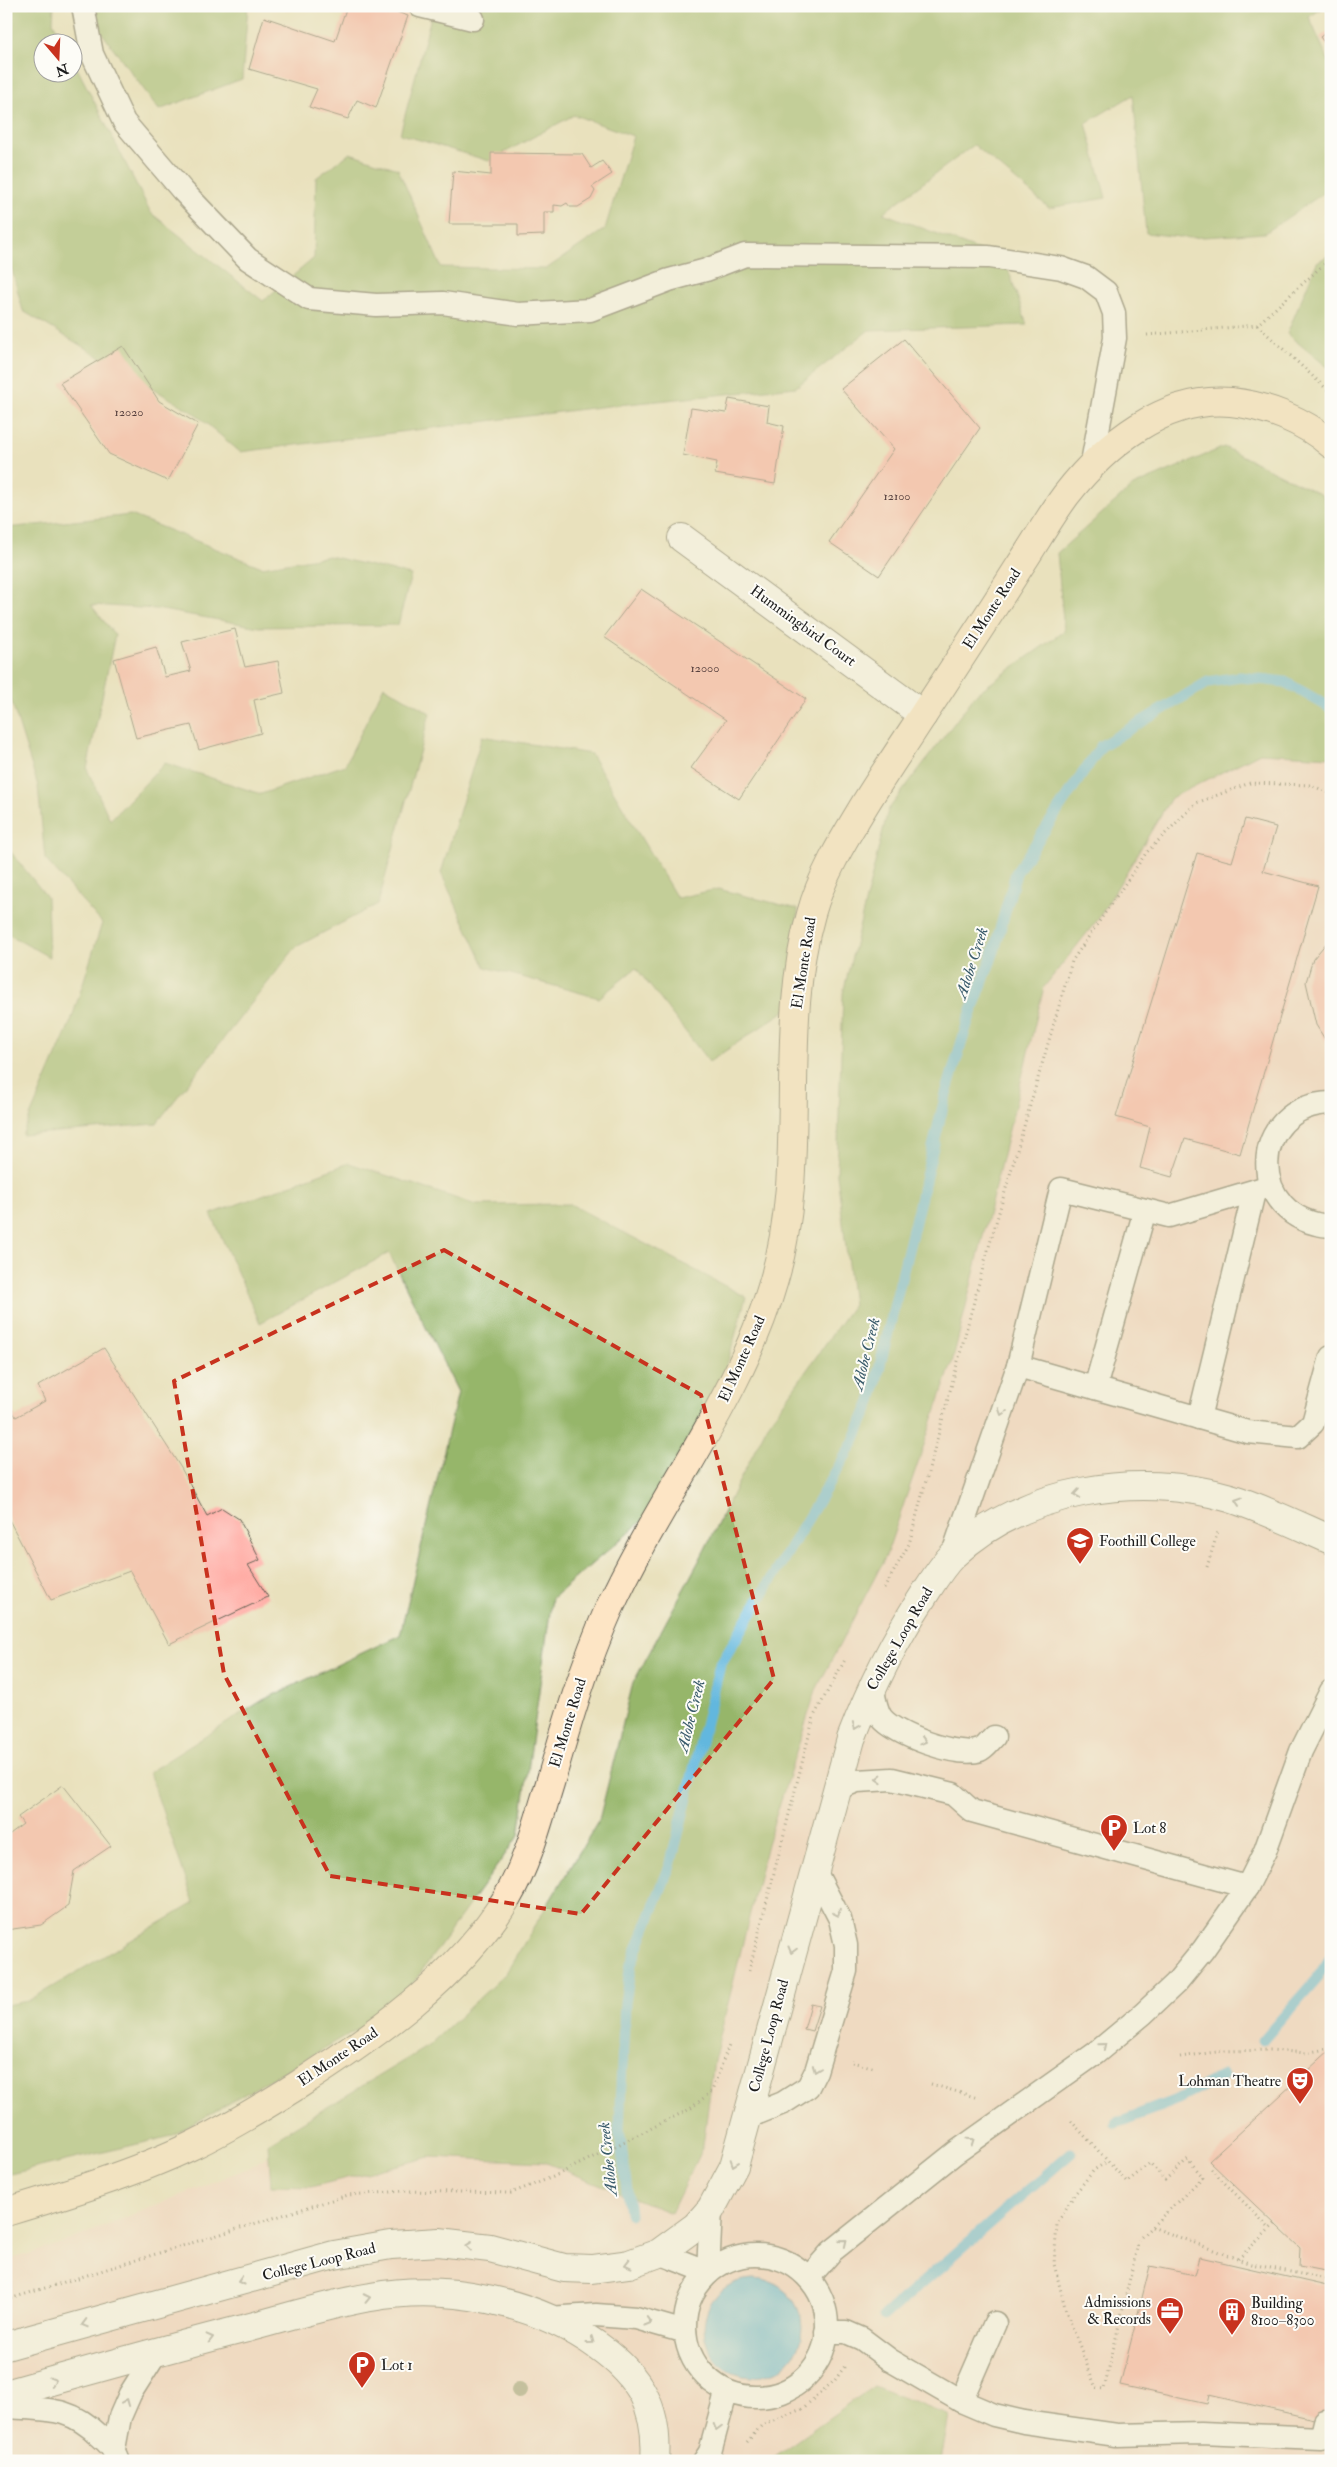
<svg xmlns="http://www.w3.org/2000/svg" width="1337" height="2467" font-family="'IM FELL Double Pica',serif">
<rect width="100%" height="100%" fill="#fdfcf7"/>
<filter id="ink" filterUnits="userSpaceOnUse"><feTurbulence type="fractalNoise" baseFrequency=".02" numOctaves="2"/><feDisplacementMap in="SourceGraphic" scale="10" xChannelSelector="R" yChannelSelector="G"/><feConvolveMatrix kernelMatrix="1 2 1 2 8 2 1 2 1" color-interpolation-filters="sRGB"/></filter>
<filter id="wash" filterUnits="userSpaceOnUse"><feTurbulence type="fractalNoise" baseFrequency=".0096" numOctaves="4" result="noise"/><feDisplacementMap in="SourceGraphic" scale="20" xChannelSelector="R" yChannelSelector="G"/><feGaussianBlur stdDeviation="1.12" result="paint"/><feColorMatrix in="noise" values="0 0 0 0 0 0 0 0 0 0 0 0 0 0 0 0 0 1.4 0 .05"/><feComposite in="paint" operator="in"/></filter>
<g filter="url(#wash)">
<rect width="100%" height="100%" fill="#e9e1bd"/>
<polygon fill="#f7d1c6" points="1331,734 1331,2461 6,2461 6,2261 65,2242 248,2168 434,2059 573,1944 1006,990 1114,785"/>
<g fill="#96b66a" stroke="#596943">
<polygon points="6,6 54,6 53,22 64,42 42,42 42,72 72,72 73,60 151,213 263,301 314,258 316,178 350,153 398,169 441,267 546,269 605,229 633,136 574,115 489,161 400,134 431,17 418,6 1326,6 1309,17 1331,66 1331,188 1265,233 1188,238 1146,233 1133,95 1086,123 1106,198 1049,208 974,145 883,213 1005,260 1027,325 869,330 796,387 608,406 240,452 194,413 23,311 6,248"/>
<polygon points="93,6 248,6 242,79 159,110 88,14"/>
<polygon points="1331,254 1331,367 1330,369 1287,334 1317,262"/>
<polygon points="1224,447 1322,495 1331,512 1331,757 1260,753 1171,798 1099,918 1044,987 952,1363 886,1556 816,1690 767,1844 714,2061 703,2146 671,2213 544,2162 430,2157 311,2187 271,2186 268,2143 428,2046 506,1973 599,1820 633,1683 701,1557 767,1426 853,1305 837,1174 843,993 888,810 977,693 1064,631 1057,553 1133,486"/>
<polygon points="131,515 262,567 329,556 411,575 398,625 259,627 156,609 91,605 115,635 87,769 110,820 165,763 261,794 345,765 384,686 430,713 378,904 296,947 156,1124 22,1135 71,1021 102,923 45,859 38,786 6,684 6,528"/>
<polygon points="482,736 591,754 677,898 718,889 798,909 795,1004 709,1062 636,968 599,998 485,967 441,873"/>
<polygon points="6,846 47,897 49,957 9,935 6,925"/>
<polygon points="349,1163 476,1205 570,1204 746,1297 696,1475 552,1598 519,1835 396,2007 172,2136 6,2175 6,2005 28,2001 194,1903 149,1772 263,1700 400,1635 458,1392 389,1253 260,1323 211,1214"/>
<polygon points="874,2386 949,2416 941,2461 768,2461"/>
</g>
<circle fill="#62b7de" stroke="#3f6a7d" cx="753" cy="2328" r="49"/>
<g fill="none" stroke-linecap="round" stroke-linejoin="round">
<g stroke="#62b7de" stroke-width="11">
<polyline points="1263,2040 1318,1977 1331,1957"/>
<polyline points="1116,2123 1174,2101 1223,2076"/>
<polyline points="630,2214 619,2129 625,2003 631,1964 670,1866 720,1665 853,1443 871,1402 946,1094 968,1021 994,951 1016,873 1101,746 1208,682 1240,677 1285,682 1331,708"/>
<polyline points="884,2316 1071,2153"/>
</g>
</g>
<g id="blocks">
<g fill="#ffa9a1">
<polygon points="347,6 380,6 408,16 376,108 357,100 348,119 309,107 317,89 249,69 264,17 335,41"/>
<polygon points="1331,29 1331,51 1320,37"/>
<polygon points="491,153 582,154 591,168 602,161 612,174 592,187 595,191 591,199 578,207 570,207 567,203 562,206 554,205 554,212 544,212 544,235 518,236 518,224 449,224 453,171 491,175"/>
<polygon points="904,339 980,428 879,576 829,542 894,449 841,389"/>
<polygon points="123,346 159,401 198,424 168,481 109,454 60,383"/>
<polygon points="729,399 769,406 767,422 784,426 775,484 715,474 717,462 683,455 691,408 726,413"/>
<polygon points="641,589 806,699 739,799 691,768 726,720 604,637"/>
<polygon points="235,629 245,667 278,661 284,693 254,700 261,733 199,750 191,725 136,738 114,659 156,647 165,677 191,671 182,642"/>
<polygon points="1245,819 1276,827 1263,871 1318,886 1240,1154 1185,1139 1172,1177 1140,1168 1150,1127 1116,1117 1197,853 1232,862"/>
<polygon points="1328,941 1331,941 1331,1049 1316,1025 1306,982 1313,959"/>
<polygon points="104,1348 181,1468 207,1516 222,1508 239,1519 260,1560 248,1565 268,1597 169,1644 130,1571 51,1600 6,1514 6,1400 16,1417 45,1401 38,1386"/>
<polygon points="63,1785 111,1846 74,1871 68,1906 41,1925 6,1930 6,1837 23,1824 18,1817"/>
<polygon points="811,2004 820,2006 812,2031 804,2029"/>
<polygon points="1331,2049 1331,2272 1299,2266 1300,2248 1209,2161"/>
<polygon points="1200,2257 1331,2287 1331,2423 1209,2395 1207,2404 1120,2385 1150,2266 1195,2275"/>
</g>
</g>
</g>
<g filter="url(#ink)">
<use href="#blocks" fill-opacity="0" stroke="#646154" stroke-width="1"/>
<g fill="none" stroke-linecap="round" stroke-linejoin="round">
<defs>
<g id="lane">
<polyline points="83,6 92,54 124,122 182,190 248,259 309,299 376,305 443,303 518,314 590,310 669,280 706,270 745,255 989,257 1061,268 1086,277 1106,292 1114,313 1115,338 1091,468"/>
<polyline points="420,6 473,19"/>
<path d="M1331,1103C1248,1105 1244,1220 1331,1226"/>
<polyline points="1018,1366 1248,1432 1298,1437 1313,1423 1331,1357"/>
<polyline points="1095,1388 1145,1210"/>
<polyline points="1199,1418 1254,1192"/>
<polyline points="952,1556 1018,1366 1061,1189 1169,1216 1270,1186"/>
<path d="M872,1684C874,1694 875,1708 881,1717C894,1735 959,1758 980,1750C985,1748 990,1741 994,1737"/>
<polyline points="836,1789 857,1781 892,1779 953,1794 972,1811 1247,1887"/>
<polyline points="748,2117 783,2103 808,2087 816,2071 846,1971 846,1945 840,1919 814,1869"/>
<polyline points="659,2253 708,2272 711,2209"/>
<circle cx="756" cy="2326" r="71"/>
<polyline points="810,2276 831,2252 955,2153 1096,2053 1143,2014 1176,1983 1203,1950 1247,1887 1265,1851 1301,1751 1331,1691"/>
<polyline points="548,2318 596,2315 636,2318 685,2332"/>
<polyline points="826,2332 846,2332 862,2339 890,2360 961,2401 994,2415 1024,2422 1117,2435 1201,2433 1321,2438 1325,2422"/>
<polyline points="961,2401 995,2323"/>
<path d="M6,2407C47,2410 69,2406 100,2436C109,2444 114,2449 118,2461"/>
<polyline points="114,2449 120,2417 130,2394 157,2351"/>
<polyline points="704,2461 710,2452 726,2393"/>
</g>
<g id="street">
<polyline points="682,538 923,715"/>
<path d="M6,2346L334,2255L391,2245L439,2242L490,2248L564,2268L592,2269L629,2264L659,2253L696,2226L711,2209L734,2166L851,1739C871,1687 893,1642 924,1595C933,1581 941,1567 953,1555C1023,1489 1139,1471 1230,1498C1265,1509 1297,1525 1331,1540"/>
<path d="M6,2394C84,2372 161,2350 239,2330C283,2319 327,2304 371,2297C447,2283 535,2301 598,2346C640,2376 659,2409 655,2461"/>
</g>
<path id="secondary" d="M6,2212C66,2194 135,2173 191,2146C229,2128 263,2107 298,2085C376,2035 458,1978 507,1898C528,1862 538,1822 550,1783C567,1724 584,1665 609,1609C660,1497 740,1399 774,1280C809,1161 777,1033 811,914C822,874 844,839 865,804C891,762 919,722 946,680C970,643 995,605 1019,567C1035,543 1049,518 1066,495C1105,445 1164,396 1231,402C1267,406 1303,420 1331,444"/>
</defs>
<use href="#lane" stroke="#646154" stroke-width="25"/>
<use href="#street" stroke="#646154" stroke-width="30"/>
<use href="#secondary" stroke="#646154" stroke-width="30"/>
<g stroke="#646154" stroke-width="3" stroke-dasharray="1 4" stroke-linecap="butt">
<polyline points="1257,325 1331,393"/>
<polyline points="1147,335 1257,325 1331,258"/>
<polyline points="1207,1567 1218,1531"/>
<polyline points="884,1589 909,1544 984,1264 1072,961 1146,853 1196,803 1250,783 1311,785 1331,794"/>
<polyline points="749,1971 814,1716 846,1658"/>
<polyline points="1180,2057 1223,2051 1271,2050 1306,2053 1331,2048"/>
<polyline points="852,2062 876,2068"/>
<polyline points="931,2084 978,2098"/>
<polyline points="1071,2121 1127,2182 1150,2163 1165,2180 1188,2159 1203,2177 1139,2239 1104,2389 1096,2388 1066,2311 1054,2264 1057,2224 1074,2195 1094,2170 1108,2161"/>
<polyline points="1211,2169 1270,2229"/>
<polyline points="1152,2227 1251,2264 1331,2280"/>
<polyline points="1238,2259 1275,2224"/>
<polyline points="6,2300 348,2195 405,2191 511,2193 553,2177 690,2109 712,2091 730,2042"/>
<polyline points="747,2442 763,2424 802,2409 835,2380 845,2366"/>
</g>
<use href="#lane" stroke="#fff" stroke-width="22"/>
<use href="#street" stroke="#fff" stroke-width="28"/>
<use href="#secondary" stroke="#fde5c5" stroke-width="28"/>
</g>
<circle fill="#979877" cx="519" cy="2390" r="8"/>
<defs><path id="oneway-chevron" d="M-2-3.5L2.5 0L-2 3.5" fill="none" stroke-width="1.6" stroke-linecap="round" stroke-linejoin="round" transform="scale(1.25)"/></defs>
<g stroke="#999">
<use href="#oneway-chevron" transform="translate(1002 1412) rotate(108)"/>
<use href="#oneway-chevron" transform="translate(1077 1494) rotate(171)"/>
<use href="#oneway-chevron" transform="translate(1238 1501) rotate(-162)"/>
<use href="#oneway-chevron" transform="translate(856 1726) rotate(111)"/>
<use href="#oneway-chevron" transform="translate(923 1741) rotate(16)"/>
<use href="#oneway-chevron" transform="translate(879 1779) rotate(178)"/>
<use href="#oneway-chevron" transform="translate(837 1913) rotate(64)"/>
<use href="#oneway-chevron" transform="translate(792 1950) rotate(105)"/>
<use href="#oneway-chevron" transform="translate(1103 2046) rotate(-39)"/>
<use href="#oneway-chevron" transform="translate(816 2069) rotate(111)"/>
<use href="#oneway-chevron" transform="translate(971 2141) rotate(-35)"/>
<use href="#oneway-chevron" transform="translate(734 2163) rotate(109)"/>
<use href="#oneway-chevron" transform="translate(844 2242) rotate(-39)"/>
<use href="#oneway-chevron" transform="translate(469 2246) rotate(-173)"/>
<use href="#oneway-chevron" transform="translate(628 2264) rotate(166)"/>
<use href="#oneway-chevron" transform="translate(241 2281) rotate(164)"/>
<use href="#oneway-chevron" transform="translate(367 2298) rotate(-12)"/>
<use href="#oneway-chevron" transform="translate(648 2322) rotate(16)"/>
<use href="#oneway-chevron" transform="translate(85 2324) rotate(165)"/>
<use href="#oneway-chevron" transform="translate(210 2338) rotate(-14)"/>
<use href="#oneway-chevron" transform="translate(591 2341) rotate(36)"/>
<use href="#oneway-chevron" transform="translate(53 2381) rotate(-16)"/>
<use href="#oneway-chevron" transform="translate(126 2402) rotate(-68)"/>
<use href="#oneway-chevron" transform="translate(717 2427) rotate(105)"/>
</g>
</g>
<path d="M0 0H1337V2467H0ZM444,1250L701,1395L774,1679L581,1914L330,1876L224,1674L174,1381Z" fill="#e9e1bd" fill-opacity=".55" fill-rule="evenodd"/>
<path fill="none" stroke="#c8321e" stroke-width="4" stroke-dasharray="10 6" stroke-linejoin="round" d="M444,1250L701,1395L774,1679L581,1914L330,1876L224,1674L174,1381Z"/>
<defs>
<symbol id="university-pin" viewBox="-11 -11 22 30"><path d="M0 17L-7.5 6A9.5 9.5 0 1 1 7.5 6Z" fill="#c8321e" stroke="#fdfcf7"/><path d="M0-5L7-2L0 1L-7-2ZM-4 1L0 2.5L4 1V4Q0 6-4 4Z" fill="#fff"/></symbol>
<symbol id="parking-pin" viewBox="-11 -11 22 30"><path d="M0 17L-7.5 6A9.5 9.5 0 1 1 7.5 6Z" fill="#c8321e" stroke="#fdfcf7"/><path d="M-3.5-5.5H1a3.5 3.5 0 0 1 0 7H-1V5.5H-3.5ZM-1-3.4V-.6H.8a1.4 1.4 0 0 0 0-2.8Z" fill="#fff"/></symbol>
<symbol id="theatre-pin" viewBox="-11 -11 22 30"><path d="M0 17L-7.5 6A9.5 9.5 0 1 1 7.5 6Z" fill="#c8321e" stroke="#fdfcf7"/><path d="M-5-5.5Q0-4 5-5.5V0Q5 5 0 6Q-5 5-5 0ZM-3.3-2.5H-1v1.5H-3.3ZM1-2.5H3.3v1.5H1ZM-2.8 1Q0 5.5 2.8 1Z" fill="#fff"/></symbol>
<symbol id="office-pin" viewBox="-11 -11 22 30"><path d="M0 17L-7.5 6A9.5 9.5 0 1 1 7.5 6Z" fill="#c8321e" stroke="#fdfcf7"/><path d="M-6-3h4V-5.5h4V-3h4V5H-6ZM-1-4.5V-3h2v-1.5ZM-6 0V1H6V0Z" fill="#fff"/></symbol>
<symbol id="building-pin" viewBox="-11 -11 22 30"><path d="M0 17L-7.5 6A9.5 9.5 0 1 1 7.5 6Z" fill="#c8321e" stroke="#fdfcf7"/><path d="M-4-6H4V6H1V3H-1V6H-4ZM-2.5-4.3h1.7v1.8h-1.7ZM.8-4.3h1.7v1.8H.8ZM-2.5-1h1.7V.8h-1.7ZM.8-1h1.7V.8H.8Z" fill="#fff"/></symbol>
</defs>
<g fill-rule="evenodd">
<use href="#university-pin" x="1064" y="1525" width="32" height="43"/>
<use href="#parking-pin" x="1098" y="1812" width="32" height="43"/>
<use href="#theatre-pin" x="1284" y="2065" width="32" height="43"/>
<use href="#office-pin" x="1154" y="2295" width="32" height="43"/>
<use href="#building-pin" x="1216" y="2296" width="32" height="43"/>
<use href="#parking-pin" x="346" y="2349" width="32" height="43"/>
</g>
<g text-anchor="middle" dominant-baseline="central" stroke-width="4" stroke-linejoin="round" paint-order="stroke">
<g font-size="12" fill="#553f3d">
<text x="129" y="412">12020</text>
<text x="897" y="496">12100</text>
<text x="705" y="668">12000</text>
</g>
<g font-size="15" fill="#1c1c1c" stroke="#fdfcf7">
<text transform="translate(992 609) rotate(-57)">El Monte Road</text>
<text transform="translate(803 626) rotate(36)">Hummingbird Court</text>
<text transform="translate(804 963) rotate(-81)">El Monte Road</text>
<text transform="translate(742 1359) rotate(-66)">El Monte Road</text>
<text transform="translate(900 1639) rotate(-60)">College Loop Road</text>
<text transform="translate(568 1723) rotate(-73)">El Monte Road</text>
<text transform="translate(769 2036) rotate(-75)">College Loop Road</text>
<text transform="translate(338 2057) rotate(-34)">El Monte Road</text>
<text transform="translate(319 2262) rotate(-14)">College Loop Road</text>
</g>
<g font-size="15" fill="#1c1c1c" stroke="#fdfcf7" text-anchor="start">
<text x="1099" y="1541">Foothill College</text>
<text x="1133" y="1828">Lot 8</text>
<text x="1281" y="2081" text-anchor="end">Lohman Theatre</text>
<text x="1151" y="2302" text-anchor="end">Admissions<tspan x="1151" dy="17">&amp; Records</tspan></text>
<text x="1251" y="2303">Building<tspan x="1251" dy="17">8100–8300</tspan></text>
<text x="381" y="2365">Lot 1</text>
</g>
<g font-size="16" font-style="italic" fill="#385a6a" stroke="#fdfcf7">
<text transform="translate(972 963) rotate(-72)">Adobe Creek</text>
<text transform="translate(866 1354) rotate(-76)">Adobe Creek</text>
<text transform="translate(691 1716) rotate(-76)">Adobe Creek</text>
<text transform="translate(608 2159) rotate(-96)">Adobe Creek</text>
</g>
</g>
<rect width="1337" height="2467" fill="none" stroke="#fdfcf7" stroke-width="25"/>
<g transform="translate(58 58) rotate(161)"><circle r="24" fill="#fdfcf7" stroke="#a3a29f"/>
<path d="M0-4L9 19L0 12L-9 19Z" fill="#c8321e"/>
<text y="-8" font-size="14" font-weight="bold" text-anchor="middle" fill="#1c1c1c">N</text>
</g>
</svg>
